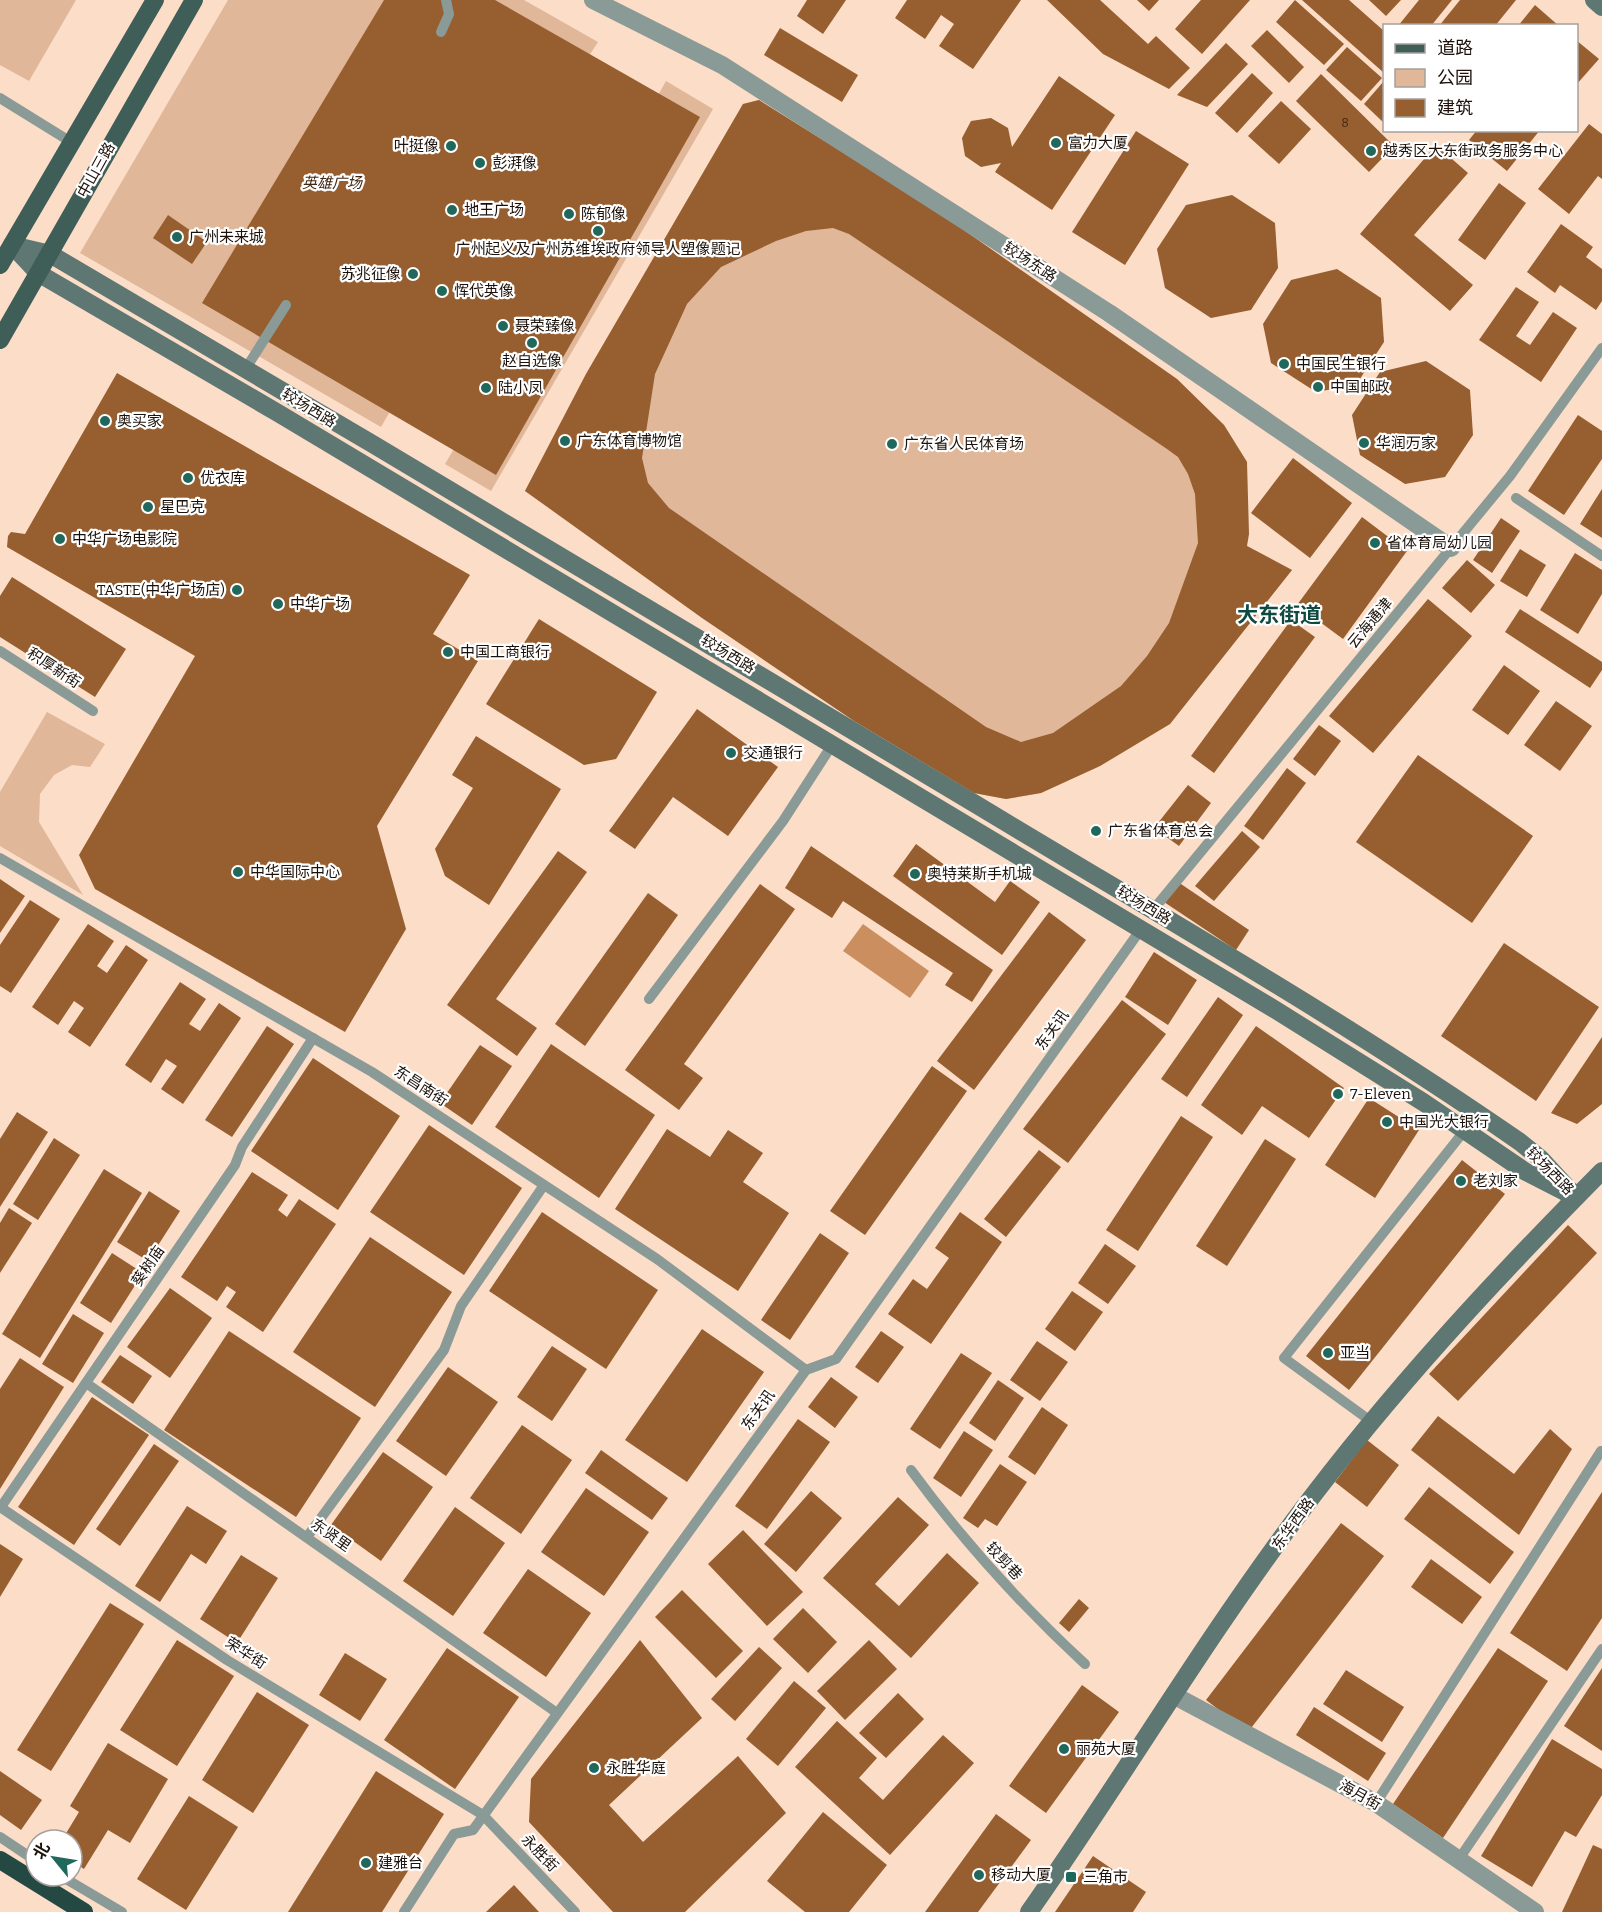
<svg xmlns="http://www.w3.org/2000/svg" width="1602" height="1912" font-family="Bitter,'Noto Sans SC',serif">
<rect width="100%" height="100%" fill="#fcddc8"/>
<g fill="#e0b799">
<polygon points="0,0 76,0 29,81 0,65"/>
<polygon points="228,0 524,0 598,42 551,115 624,156 666,81 713,109 491,491 445,464 499,373 434,335 381,427 80,253"/>
<polygon points="759,100 938,212 1177,379 1224,425 1247,462 1247,546 1292,570 1170,724 1100,766 1041,793 1006,799 974,793 525,491 586,374 743,104"/>
<polygon points="47,712 105,744 90,767 72,765 54,775 40,794 39,822 83,895 0,846 0,792"/>
</g>
<polygon fill="#cb8e5f" points="863,924 929,971 910,998 843,951"/>
<g fill="#975e2f" fill-rule="evenodd">
<polygon points="384,0 495,0 700,117 496,475 202,303"/>
<polygon points="807,0 846,0 823,34 797,16"/>
<polygon points="907,0 1021,0 973,69 939,46 954,24 941,15 925,39 895,18"/>
<polygon points="1047,0 1100,0 1148,44 1156,36 1190,68 1169,89 1103,54"/>
<polygon points="1137,0 1159,0 1149,11"/>
<polygon points="1201,0 1250,0 1202,54 1175,29"/>
<polygon points="1295,0 1344,44 1324,65 1276,22"/>
<polygon points="1302,0 1349,0 1384,31 1384,73"/>
<polygon points="1369,0 1401,0 1386,16"/>
<polygon points="1419,0 1452,0 1431,26 1398,26"/>
<polygon points="1460,0 1516,0 1495,26 1439,26"/>
<polygon points="1535,5 1559,26 1518,26"/>
<polygon points="780,28 858,75 842,102 764,55"/>
<polygon points="1267,30 1304,67 1289,83 1251,46"/>
<polygon points="1576,40 1599,59 1576,85"/>
<polygon points="1226,43 1248,64 1207,107 1177,95"/>
<polygon points="1347,47 1382,78 1361,101 1326,70"/>
<polygon points="1252,73 1273,93 1237,133 1215,113"/>
<polygon points="1321,74 1394,146 1369,172 1296,101"/>
<polygon points="1059,76 1115,115 1052,210 995,172 1001,163 981,167 965,156 962,138 971,121 991,118 1008,128 1012,147"/>
<polygon points="1384,81 1384,123 1364,104"/>
<path d="M759,100L938,212L1177,379L1224,425L1247,462L1249,534L1247,546L1292,570L1170,724L1100,766L1041,793L1006,799L974,793L854,721L702,618L525,491L586,374L743,104ZM833,228L849,234L1167,449L1178,457L1188,474L1195,494L1198,543L1169,623L1147,656L1121,686L1053,733L1021,742L986,727L669,508L648,483L642,458L655,374L687,304L721,267L776,241L806,231Z"/>
<polygon points="1281,101 1311,129 1279,164 1248,136"/>
<polygon points="1589,124 1602,134 1602,179 1598,176 1569,214 1538,189"/>
<polygon points="1477,130 1540,130 1507,171 1469,140"/>
<polygon points="1136,131 1189,164 1125,265 1072,232"/>
<polygon points="1436,145 1468,173 1414,235 1473,285 1450,311 1360,234"/>
<polygon points="1499,183 1526,203 1485,260 1458,240"/>
<polygon points="1232,195 1275,223 1278,268 1251,310 1211,318 1165,288 1157,249 1186,205"/>
<polygon points="168,215 207,242 192,264 153,238"/>
<polygon points="1561,224 1593,247 1586,257 1602,269 1602,301 1596,310 1560,285 1555,293 1527,272"/>
<polygon points="1337,269 1381,298 1384,342 1356,385 1316,392 1271,363 1263,324 1291,280"/>
<polygon points="1516,287 1539,302 1516,336 1530,345 1553,312 1577,328 1541,382 1479,340"/>
<polygon points="1426,361 1470,390 1473,435 1445,477 1405,484 1360,455 1352,415 1380,372"/>
<polygon points="117,373 470,575 433,634 478,661 377,826 406,929 345,1032 95,889 79,855 195,656 7,547 8,536 11,532 25,534"/>
<polygon points="1578,415 1602,431 1602,459 1564,515 1528,491"/>
<polygon points="1293,458 1352,503 1310,558 1251,513"/>
<polygon points="1602,489 1602,538 1580,524"/>
<polygon points="1362,517 1407,551 1343,639 1297,605"/>
<polygon points="1501,518 1520,531 1492,573 1473,560"/>
<polygon points="1520,549 1546,565 1527,597 1500,581"/>
<polygon points="1575,553 1602,570 1602,594 1578,634 1540,610"/>
<polygon points="1467,560 1495,585 1471,613 1442,588"/>
<polygon points="12,577 126,649 95,697 0,637 0,596"/>
<polygon points="1428,599 1472,636 1373,753 1329,716"/>
<polygon points="1520,609 1602,662 1602,670 1590,688 1505,632"/>
<polygon points="539,619 657,692 616,759 584,765 486,704"/>
<polygon points="1291,620 1315,637 1214,773 1191,756"/>
<polygon points="1504,665 1540,691 1508,735 1472,710"/>
<polygon points="1556,701 1592,726 1560,771 1524,745"/>
<polygon points="697,709 778,767 728,836 673,797 635,849 609,831"/>
<polygon points="1319,725 1341,741 1315,776 1293,759"/>
<polygon points="476,736 561,789 489,905 445,876 435,849 473,788 452,775"/>
<polygon points="1418,755 1533,836 1472,923 1356,842"/>
<polygon points="1287,768 1306,783 1263,840 1244,826"/>
<polygon points="1188,785 1211,803 1179,846 1154,828"/>
<polygon points="1242,831 1260,847 1214,901 1195,886"/>
<polygon points="916,844 995,902 1010,881 1040,902 1002,955 893,876"/>
<polygon points="811,846 993,970 972,1002 945,985 953,973 843,901 832,918 785,888"/>
<polygon points="558,851 587,872 496,999 537,1028 517,1056 447,1005"/>
<polygon points="0,879 25,896 0,933"/>
<polygon points="1178,882 1249,930 1236,950 1164,902"/>
<polygon points="760,884 795,909 684,1064 703,1078 679,1110 625,1070"/>
<polygon points="648,893 678,915 585,1046 555,1024"/>
<polygon points="30,900 60,919 11,993 0,986 0,945"/>
<polygon points="1049,912 1086,940 974,1090 937,1061"/>
<polygon points="88,924 114,941 97,966 107,973 126,945 148,960 90,1047 68,1032 84,1008 74,1001 58,1025 32,1007"/>
<polygon points="1504,943 1599,1007 1536,1101 1441,1036"/>
<polygon points="1154,952 1197,980 1168,1025 1125,997"/>
<polygon points="180,982 206,999 189,1024 200,1031 219,1003 241,1018 183,1104 161,1089 177,1066 166,1059 151,1083 125,1065"/>
<polygon points="1218,997 1243,1015 1187,1097 1161,1079"/>
<polygon points="1122,1000 1166,1034 1068,1163 1023,1129"/>
<polygon points="267,1026 294,1044 232,1137 205,1120"/>
<polygon points="1256,1026 1344,1088 1309,1138 1262,1106 1242,1135 1201,1105"/>
<polygon points="1602,1037 1602,1104 1577,1124 1551,1113"/>
<polygon points="551,1044 655,1115 599,1198 495,1127"/>
<polygon points="480,1045 512,1066 472,1125 440,1103"/>
<polygon points="313,1058 400,1116 338,1210 251,1151"/>
<polygon points="932,1066 967,1091 865,1235 830,1211"/>
<polygon points="1369,1098 1419,1130 1375,1198 1325,1165"/>
<polygon points="17,1112 48,1132 0,1207 0,1139"/>
<polygon points="1181,1116 1213,1137 1138,1251 1106,1230"/>
<polygon points="429,1125 522,1188 464,1275 370,1212"/>
<polygon points="667,1129 710,1157 728,1130 763,1153 743,1182 789,1213 738,1291 615,1209"/>
<polygon points="54,1138 80,1155 38,1220 13,1204"/>
<polygon points="1265,1139 1296,1159 1227,1266 1196,1246"/>
<polygon points="1039,1150 1061,1167 1006,1237 984,1219"/>
<polygon points="1462,1160 1505,1194 1349,1390 1306,1356"/>
<polygon points="104,1169 142,1193 40,1358 2,1334"/>
<polygon points="252,1172 288,1195 278,1210 287,1217 299,1199 336,1224 263,1332 226,1307 236,1292 227,1286 217,1301 181,1277"/>
<polygon points="149,1191 180,1211 148,1261 117,1242"/>
<polygon points="9,1208 32,1223 0,1273 0,1223"/>
<polygon points="542,1212 658,1290 606,1369 489,1291"/>
<polygon points="960,1212 1002,1242 931,1344 888,1314 913,1279 927,1289 949,1258 935,1248"/>
<polygon points="1568,1225 1597,1253 1458,1401 1429,1374"/>
<polygon points="820,1233 849,1253 790,1340 761,1320"/>
<polygon points="370,1237 452,1292 375,1407 293,1352"/>
<polygon points="1105,1244 1136,1266 1108,1304 1078,1283"/>
<polygon points="112,1253 143,1273 111,1323 80,1303"/>
<polygon points="170,1288 212,1318 170,1378 127,1347"/>
<polygon points="1072,1291 1103,1312 1075,1351 1045,1329"/>
<polygon points="73,1314 104,1333 73,1383 42,1364"/>
<polygon points="702,1329 764,1372 687,1482 625,1440"/>
<polygon points="229,1331 361,1418 296,1517 164,1430"/>
<polygon points="881,1331 904,1347 878,1383 855,1367"/>
<polygon points="1037,1341 1068,1362 1040,1401 1010,1380"/>
<polygon points="552,1346 587,1369 552,1421 517,1397"/>
<polygon points="961,1353 992,1373 940,1449 910,1429"/>
<polygon points="120,1355 152,1376 133,1404 101,1382"/>
<polygon points="20,1358 64,1387 0,1489 0,1389"/>
<polygon points="448,1367 498,1402 446,1476 396,1441"/>
<polygon points="831,1377 858,1397 835,1428 808,1407"/>
<polygon points="998,1380 1024,1398 995,1441 969,1423"/>
<polygon points="92,1397 149,1435 74,1545 18,1507"/>
<polygon points="1042,1407 1068,1425 1035,1475 1008,1457"/>
<polygon points="1438,1416 1514,1474 1550,1429 1572,1449 1519,1535 1411,1450"/>
<polygon points="798,1419 830,1442 767,1529 735,1506"/>
<polygon points="522,1425 572,1460 521,1534 470,1498"/>
<polygon points="964,1431 993,1450 961,1497 933,1478"/>
<polygon points="1367,1440 1399,1465 1367,1507 1335,1482"/>
<polygon points="154,1444 179,1461 120,1546 96,1529"/>
<polygon points="601,1450 668,1498 652,1520 585,1473"/>
<polygon points="383,1452 433,1487 381,1561 331,1525"/>
<polygon points="1000,1464 1027,1482 997,1526 985,1519 978,1528 963,1518"/>
<polygon points="1429,1487 1514,1552 1490,1584 1404,1519"/>
<polygon points="586,1488 649,1532 604,1596 541,1552"/>
<polygon points="811,1491 842,1518 796,1572 764,1544"/>
<polygon points="1602,1492 1602,1618 1567,1671 1510,1633"/>
<polygon points="898,1497 929,1525 875,1584 899,1606 947,1553 979,1583 911,1658 823,1578"/>
<polygon points="187,1506 227,1531 206,1564 191,1554 160,1602 135,1586"/>
<polygon points="455,1507 505,1543 453,1616 403,1581"/>
<polygon points="1341,1523 1384,1556 1248,1732 1206,1700"/>
<polygon points="743,1530 803,1592 767,1626 708,1564"/>
<polygon points="0,1544 23,1559 0,1597"/>
<polygon points="241,1555 278,1578 237,1643 200,1619"/>
<polygon points="1431,1559 1482,1597 1462,1624 1411,1587"/>
<polygon points="528,1569 591,1613 546,1677 483,1633"/>
<polygon points="682,1590 743,1651 716,1678 655,1617"/>
<polygon points="1079,1599 1089,1608 1069,1632 1059,1623"/>
<polygon points="110,1603 144,1624 51,1771 17,1750"/>
<polygon points="803,1608 837,1642 808,1673 773,1639"/>
<polygon points="177,1640 234,1676 177,1766 120,1730"/>
<polygon points="640,1640 702,1718 609,1805 643,1842 738,1756 786,1813 685,1912 613,1912 529,1822 531,1779"/>
<polygon points="869,1640 897,1669 845,1720 817,1691"/>
<polygon points="759,1647 782,1668 735,1721 711,1699"/>
<polygon points="447,1648 519,1697 455,1789 384,1740"/>
<polygon points="1498,1648 1548,1681 1443,1838 1393,1804"/>
<polygon points="345,1653 387,1679 360,1721 319,1695"/>
<polygon points="1602,1668 1602,1751 1564,1726"/>
<polygon points="1346,1670 1404,1707 1382,1742 1323,1704"/>
<polygon points="794,1681 826,1708 778,1766 746,1739"/>
<polygon points="1082,1685 1119,1712 1046,1813 1009,1786"/>
<polygon points="257,1692 309,1725 253,1813 202,1780"/>
<polygon points="898,1693 924,1719 886,1758 859,1733"/>
<polygon points="1314,1707 1386,1753 1368,1781 1296,1735"/>
<polygon points="837,1721 877,1758 859,1778 883,1800 943,1735 974,1763 890,1855 795,1767"/>
<polygon points="1552,1739 1602,1769 1602,1795 1576,1837 1565,1831 1532,1887 1481,1856"/>
<polygon points="108,1743 168,1779 130,1843 108,1830 84,1869 72,1861 72,1840 62,1840 79,1812 70,1806"/>
<polygon points="0,1771 42,1800 21,1830 0,1815"/>
<polygon points="376,1771 444,1814 382,1912 288,1912"/>
<polygon points="189,1796 238,1827 186,1910 137,1879"/>
<polygon points="823,1812 887,1865 849,1912 805,1912 767,1881"/>
<polygon points="996,1814 1031,1840 978,1912 925,1912"/>
<polygon points="1593,1845 1602,1849 1602,1912 1562,1912"/>
<polygon points="1093,1856 1146,1892 1133,1912 1055,1912"/>
<polygon points="514,1885 539,1912 486,1912"/>
</g>
<g fill="none" stroke-linecap="round" stroke-linejoin="round">
<g stroke="#8a9a97" stroke-width="10">
<polyline points="441,32 449,14 446,0"/>
<polyline points="0,98 71,142"/>
<polyline points="245,370 286,305"/>
<polyline points="1516,498 1602,556"/>
<polyline points="0,651 93,711"/>
<polyline points="0,858 372,1072 657,1259 806,1370"/>
<polyline points="1153,910 1510,476 1602,348"/>
<polyline points="649,999 783,821 832,745"/>
<polyline points="86,1383 557,1713"/>
<polyline points="1372,1422 1284,1358 1465,1130"/>
<path d="M911,1470C964,1542 1020,1604 1085,1664"/>
<polyline points="0,1507 227,1660 483,1815 575,1912"/>
<polyline points="1,1507 235,1165 242,1147 313,1038"/>
<polyline points="307,1537 444,1350 461,1306 544,1185"/>
<polyline points="1376,1803 1601,1451"/>
<polyline points="0,1837 36,1861"/>
<polyline points="1459,1859 1602,1649"/>
<polyline points="61,1876 122,1912"/>
<polyline points="404,1912 454,1834 473,1830 806,1370 836,1359 1141,929"/>
</g>
<g stroke="#8a9a97" stroke-width="18">
<polyline points="593,0 722,65 1109,313 1451,548"/>
<polyline points="1175,1696 1376,1803 1535,1912"/>
</g>
<g stroke="#5e7772" stroke-width="18">
<polyline points="1594,0 1602,7"/>
<path d="M12,245L50,254C360,436 669,619 977,805C1159,915 1344,1020 1520,1142L1541,1159L1576,1197"/>
<polyline points="12,245 38,273 278,413 1274,1009 1423,1102 1526,1172 1569,1194"/>
<path d="M1029,1912C1121,1781 1203,1642 1299,1514C1391,1391 1494,1280 1602,1171"/>
</g>
<g stroke="#3f5e58" stroke-width="18">
<polyline points="0,265 155,0"/>
<polyline points="0,340 194,0"/>
</g>
<polyline stroke="#244942" stroke-width="18" points="0,1860 84,1912"/>
</g>
<g fill="#21685c" stroke="#fff" stroke-width="2">
<circle cx="1056" cy="143" r="6"/>
<circle cx="451" cy="146" r="6"/>
<circle cx="1371" cy="151" r="6"/>
<circle cx="480" cy="163" r="6"/>
<circle cx="452" cy="210" r="6"/>
<circle cx="569" cy="214" r="6"/>
<circle cx="598" cy="231" r="6"/>
<circle cx="177" cy="237" r="6"/>
<circle cx="413" cy="274" r="6"/>
<circle cx="442" cy="291" r="6"/>
<circle cx="503" cy="326" r="6"/>
<circle cx="532" cy="343" r="6"/>
<circle cx="1284" cy="364" r="6"/>
<circle cx="1318" cy="387" r="6"/>
<circle cx="486" cy="388" r="6"/>
<circle cx="105" cy="421" r="6"/>
<circle cx="565" cy="441" r="6"/>
<circle cx="1364" cy="443" r="6"/>
<circle cx="892" cy="444" r="6"/>
<circle cx="188" cy="478" r="6"/>
<circle cx="148" cy="507" r="6"/>
<circle cx="60" cy="539" r="6"/>
<circle cx="1375" cy="543" r="6"/>
<circle cx="237" cy="590" r="6"/>
<circle cx="278" cy="604" r="6"/>
<circle cx="448" cy="652" r="6"/>
<circle cx="731" cy="753" r="6"/>
<circle cx="1096" cy="831" r="6"/>
<circle cx="238" cy="872" r="6"/>
<circle cx="915" cy="874" r="6"/>
<circle cx="1338" cy="1094" r="6"/>
<circle cx="1387" cy="1122" r="6"/>
<circle cx="1461" cy="1181" r="6"/>
<circle cx="1328" cy="1353" r="6"/>
<circle cx="1064" cy="1749" r="6"/>
<circle cx="594" cy="1768" r="6"/>
<circle cx="366" cy="1863" r="6"/>
<circle cx="979" cy="1875" r="6"/>
<rect x="1065" y="1871" width="12" height="12" rx="3"/>
</g>
<g text-anchor="middle" dominant-baseline="central" stroke-width="4.5" stroke-linejoin="round" paint-order="stroke">
<g font-size="12" fill="#3c2514">
<text x="1345" y="123">8</text>
</g>
<g font-size="15" fill="#1d120b" stroke="#fff" text-anchor="start">
<text x="1068" y="143">富力大厦</text>
<text x="439" y="146" text-anchor="end">叶挺像</text>
<text x="1383" y="151">越秀区大东街政务服务中心</text>
<text x="492" y="163">彭湃像</text>
<text x="464" y="210">地王广场</text>
<text x="581" y="214">陈郁像</text>
<text x="189" y="237">广州未来城</text>
<text x="598" y="249" text-anchor="middle">广州起义及广州苏维埃政府领导人塑像题记</text>
<text x="401" y="274" text-anchor="end">苏兆征像</text>
<text x="454" y="291">恽代英像</text>
<text x="515" y="326">聂荣臻像</text>
<text x="532" y="361" text-anchor="middle">赵自选像</text>
<text x="1296" y="364">中国民生银行</text>
<text x="1330" y="387">中国邮政</text>
<text x="498" y="388">陆小凤</text>
<text x="117" y="421">奥买家</text>
<text x="577" y="441">广东体育博物馆</text>
<text x="1376" y="443">华润万家</text>
<text x="904" y="444">广东省人民体育场</text>
<text x="200" y="478">优衣库</text>
<text x="160" y="507">星巴克</text>
<text x="72" y="539">中华广场电影院</text>
<text x="1387" y="543">省体育局幼儿园</text>
<text x="225" y="590" text-anchor="end">TASTE(中华广场店)</text>
<text x="290" y="604">中华广场</text>
<text x="460" y="652">中国工商银行</text>
<text x="743" y="753">交通银行</text>
<text x="1108" y="831">广东省体育总会</text>
<text x="250" y="872">中华国际中心</text>
<text x="927" y="874">奥特莱斯手机城</text>
<text x="1350" y="1094">7-Eleven</text>
<text x="1399" y="1122">中国光大银行</text>
<text x="1473" y="1181">老刘家</text>
<text x="1340" y="1353">亚当</text>
<text x="1076" y="1749">丽苑大厦</text>
<text x="606" y="1768">永胜华庭</text>
<text x="378" y="1863">建雅台</text>
<text x="991" y="1875">移动大厦</text>
<text x="1083" y="1877">三角市</text>
</g>
<g font-size="15" fill="#1d120b" stroke="#fff">
<text transform="translate(96 170) rotate(-61)">中山三路</text>
<text transform="translate(1030 262) rotate(33)">较场东路</text>
<text transform="translate(309 408) rotate(31)">较场西路</text>
<text transform="translate(1370 623) rotate(-50)">云海通津</text>
<text transform="translate(728 654) rotate(31)">较场西路</text>
<text transform="translate(54 668) rotate(33)">积厚新街</text>
<text transform="translate(1144 905) rotate(31)">较场西路</text>
<text transform="translate(1052 1030) rotate(-54)">东关讯</text>
<text transform="translate(421 1086) rotate(33)">东昌南街</text>
<text transform="translate(1550 1171) rotate(45)">较场西路</text>
<text transform="translate(148 1266) rotate(-56)">葵树庙</text>
<text transform="translate(758 1410) rotate(-54)">东关讯</text>
<text transform="translate(1293 1524) rotate(-54)">东华西路</text>
<text transform="translate(331 1535) rotate(35)">东贤里</text>
<text transform="translate(1004 1561) rotate(47)">较剪巷</text>
<text transform="translate(246 1653) rotate(32)">荣华街</text>
<text transform="translate(1360 1795) rotate(29)">海月街</text>
<text transform="translate(540 1853) rotate(46)">永胜街</text>
</g>
<g font-size="15" font-style="italic" fill="#412712" stroke="#fff">
<text x="332" y="183">英雄广场</text>
</g>
<g font-size="21" font-weight="bold" fill="#0f4a41" stroke="#fff">
<text x="1279" y="615">大东街道</text>
</g>
</g>
<rect x="1383" y="24" width="195" height="108" fill="#ffffff" stroke="#a5a09d" stroke-width="1.5"/>
<rect x="1395" y="44" width="30" height="9" fill="#3f5e58" stroke="#a5a09d" stroke-width="1.5"/>
<text x="1437" y="54" font-size="18" fill="#1d120b">道路</text>
<rect x="1395" y="69" width="30" height="18" fill="#e0b799" stroke="#a5a09d" stroke-width="1.5"/>
<text x="1437" y="84" font-size="18" fill="#1d120b">公园</text>
<rect x="1395" y="99" width="30" height="18" fill="#975e2f" stroke="#a5a09d" stroke-width="1.5"/>
<text x="1437" y="114" font-size="18" fill="#1d120b">建筑</text>
<g transform="translate(54 1858) rotate(300)"><circle r="28" fill="#ffffff" stroke="#a5a09d" stroke-width="1.5"/>
<path d="M0-4.5L10 22L0 15L-10 22Z" fill="#21685c"/>
<text y="-9" font-size="16" font-weight="bold" text-anchor="middle" fill="#1d120b">北</text>
</g>
</svg>
